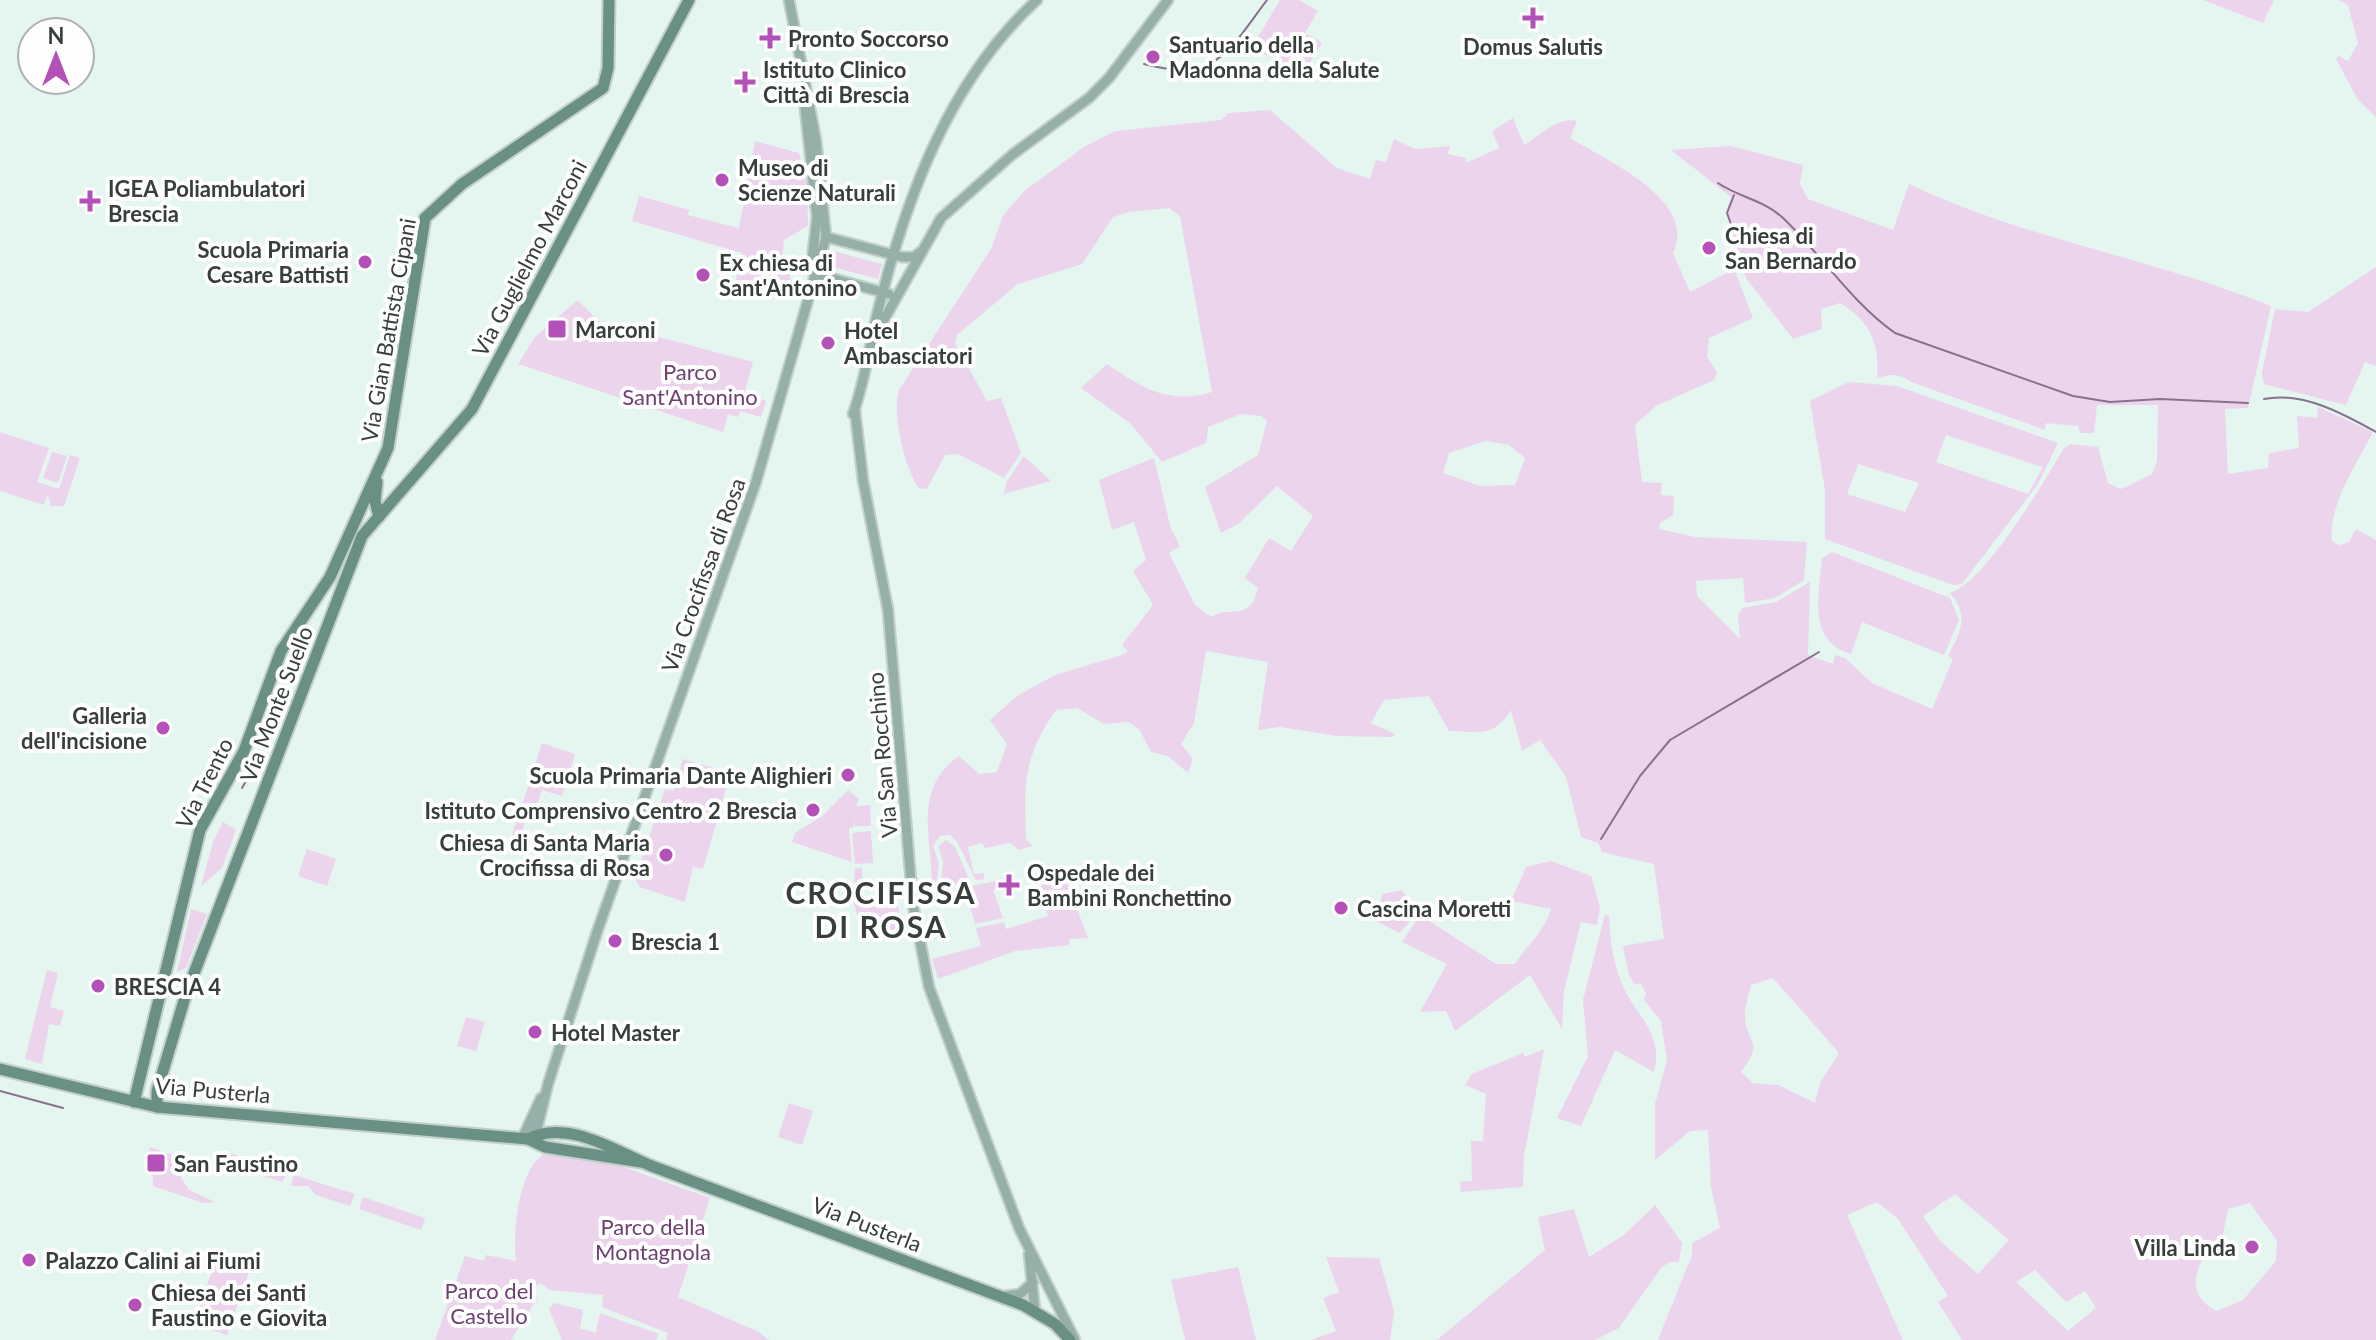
<svg xmlns="http://www.w3.org/2000/svg" width="2376" height="1340" font-family="Lato,sans-serif">
<rect width="100%" height="100%" fill="#e5f5f0"/>
<g fill="#edd4ed" fill-rule="evenodd">
<polygon points="1280,0 1299,0 1318,11 1286,66 1252,47"/>
<polygon points="2203,0 2274,0 2263,23"/>
<polygon points="2339,0 2376,0 2376,117 2358,100 2336,59 2339,56 2348,61 2358,43 2348,5"/>
<polygon points="1307,34 1322,43 1307,67 1292,58"/>
<path d="M1270,110L1337,168L1370,179L1376,160L1386,162L1394,139L1415,149L1450,146L1448,154L1466,158V163L1499,148L1492,131L1513,118L1524,145C1539,136 1559,116 1577,121L1570,138C1605,160 1699,200 1673,253L1690,292L1734,269L1753,318L1709,338L1707,357L1717,372L1714,380L1656,406L1635,425L1642,482L1662,483L1661,495L1674,496L1673,515L1660,523L1659,529L1695,537L1807,542L1804,580L1775,598L1745,603L1743,578L1696,581L1697,596L1740,639L1738,616L1742,608L1776,602L1810,582L1808,655L1833,664L1835,655L1845,658L1872,683L1932,709L1953,659L1948,656C1960,633 1970,615 1950,593C1985,582 2044,482 2064,448L2071,444L2098,447L2108,483L2121,489L2152,474L2157,461L2158,405H2097L2094,433H2080L2078,426L2046,423L2045,430L1911,382C1897,373 1892,374 1877,378C1880,343 1870,321 1840,303L1821,309L1822,329L1793,339L1746,278L1726,211L1731,197L1671,150L1731,146L1803,165L1800,184L1808,199L1893,230L1909,184C2024,239 2152,258 2271,306L2248,408L2225,409L2228,474L2268,468L2269,453L2299,448L2297,416L2317,418L2318,407L2373,432C2357,464 2328,504 2332,541L2340,545L2349,542L2356,529L2376,540V1340H1962L1938,1302L1948,1296L1898,1219L1877,1202L1847,1215L1903,1340H1658L1692,1255V1243L1720,1228L1711,1187L1708,1130L1690,1131L1655,1160V1104L1667,1060L1661,1021L1644,1000L1646,994L1641,983L1635,985L1629,975L1623,946L1664,939L1654,864L1602,852L1598,843L1581,837L1566,777L1540,740L1522,751L1511,710C1493,738 1480,732 1449,731L1429,696L1384,700L1371,723L1395,734L1392,737L1337,736L1280,727L1258,730L1268,662L1206,651L1194,723L1181,744L1193,759L1188,773L1168,756L1151,752L1139,729L1128,722L1104,724L1077,708L1056,710C1023,757 1024,784 1026,839L1033,846L1019,850L1010,843L985,848L982,843L968,847L974,874L983,873L985,879L976,880L957,842L950,835L940,836L933,846L939,863L936,887L932,891C933,842 911,789 959,756L979,774L997,772L1007,744L990,720L1017,696L1055,675L1125,654L1128,651L1122,645L1153,605L1133,571L1146,560L1134,522L1112,530L1099,480L1154,458L1171,529L1180,546L1169,553L1195,605L1211,617C1232,604 1249,624 1258,588L1245,578L1269,538L1291,551L1313,516L1277,486L1238,524L1221,533L1205,487L1258,455L1267,421L1262,416L1241,414L1208,427L1206,443L1162,462L1130,423L1081,388L1107,364C1142,388 1169,405 1212,392L1180,216L1169,208L1129,212L1113,217L1082,264L1018,284L957,335L955,344L987,401L1001,398L1021,453L1004,478L958,454L945,455L927,489L919,488C904,467 892,415 899,390L991,249L1003,216L1023,192L1084,147L1115,131L1222,120L1228,113ZM1486,441L1509,445L1525,458L1515,485L1480,486L1443,473L1449,453ZM1773,978L1839,1053L1820,1083L1815,1103L1778,1085L1753,1083L1741,1072C1767,1038 1743,1042 1745,1011C1746,1003 1749,993 1751,985ZM1955,1194L2009,1240L1978,1274L1941,1242L1923,1216ZM2250,1203L2277,1241L2276,1261L2243,1300L2216,1311C2192,1298 2191,1279 2204,1257L2218,1258L2228,1209ZM2035,1270L2066,1302L2085,1291L2096,1308L2068,1331L2016,1282Z"/>
<polygon points="755,141 799,153 807,183 808,226 784,240 782,262 789,272 791,284 734,288 742,253 632,221 639,196 689,210 688,215 739,228"/>
<polygon points="829,250 882,264 878,279 825,265"/>
<polygon points="2376,267 2376,366 2365,362 2346,405 2264,384 2262,373 2275,309 2308,312"/>
<polygon points="578,300 598,321 753,362 745,391 766,401 761,417 740,411 738,417 728,414 723,432 518,364 535,337"/>
<path d="M1849,382L1897,386L2058,443L2038,484L1962,584L1953,585L1825,539V490L1810,401ZM1946,435L2042,467V468L2028,494L1936,462ZM1858,464L1919,483L1905,512L1847,494Z"/>
<path d="M0,432L80,458L64,506H51L48,495L44,505L0,491ZM49,448L70,455L59,489L37,482Z"/>
<polygon points="52,452 67,456 58,483 43,478"/>
<polygon points="1024,456 1051,481 1000,495 1004,493 1007,481"/>
<path d="M1832,552L1950,598L1959,620L1944,655L1862,622L1851,654C1807,641 1819,596 1822,558Z"/>
<polygon points="312,621 296,670 286,667 291,652"/>
<polygon points="542,743 575,754 562,796 542,790 537,804 531,803 517,847 509,845"/>
<polygon points="683,759 745,777 745,782 729,778 703,869 693,867 685,902 640,887 635,879 665,789 673,791"/>
<polygon points="848,790 859,799 856,806 870,805 871,826 855,826 854,818 854,827 849,828 852,862 792,842 795,833 822,816"/>
<polygon points="223,822 236,830 222,868 201,886 213,842"/>
<polygon points="871,831 873,863 855,864 852,833"/>
<polygon points="946,840 955,847 970,881 941,887 943,861 938,847"/>
<polygon points="307,849 336,859 327,886 298,876"/>
<path d="M1551,861L1591,876L1600,907L1597,925L1581,922L1564,991L1562,1029L1530,975L1455,1031L1446,1011L1420,1012L1447,964L1402,942L1420,915L1496,964H1515C1528,944 1544,932 1551,909L1511,901L1526,867Z"/>
<polygon points="862,867 864,907 898,905 901,928 864,936 853,901 855,869"/>
<polygon points="996,881 998,888 993,890 1003,918 975,924 966,891 941,895 942,892"/>
<polygon points="1054,881 1067,883 1088,938 1069,939 1069,945 1015,951 938,979 932,959 981,946 976,928 1004,922 1006,929 1048,916 1041,886"/>
<polygon points="1402,890 1418,913 1399,933 1374,920 1383,894"/>
<polygon points="191,909 207,914 186,968 177,972"/>
<path d="M1605,914L1609,917C1610,941 1613,963 1623,986C1637,1018 1664,1033 1654,1072L1615,1050L1581,1126L1557,1118L1588,1056L1583,1000Z"/>
<polygon points="47,970 58,973 50,1007 64,1011 60,1026 49,1024 42,1064 25,1059"/>
<polygon points="466,1017 485,1022 476,1051 457,1046"/>
<polygon points="1544,1049 1524,1156 1523,1187 1461,1192 1460,1182 1472,1181 1471,1141 1483,1141 1486,1094 1465,1085 1472,1074 1523,1053 1525,1057"/>
<polygon points="789,1103 813,1111 802,1145 778,1137"/>
<path d="M150,1147L202,1166L175,1159L173,1164L189,1190L215,1202L203,1203L153,1186C155,1172 144,1166 150,1147Z"/>
<polygon points="224,1151 294,1175 287,1173 282,1182 221,1162"/>
<path d="M549,1152L601,1159L710,1198L678,1297L759,1332L769,1340H666L668,1333L602,1307L603,1295L550,1290L540,1283L533,1288L537,1299L511,1340H435L465,1256L484,1261L486,1255L516,1261C512,1234 519,1160 549,1152Z"/>
<polygon points="294,1175 355,1194 350,1206 316,1195 308,1186 291,1186"/>
<polygon points="363,1197 425,1218 421,1230 359,1209"/>
<polygon points="1655,1205 1682,1243 1679,1262 1669,1262 1661,1268 1619,1328 1595,1340 1437,1340 1545,1250 1538,1217 1574,1209 1589,1257 1624,1235"/>
<polygon points="217,1257 250,1269 227,1335 193,1324"/>
<polygon points="1326,1257 1379,1258 1394,1311 1390,1340 1311,1340 1336,1331 1323,1298 1339,1292"/>
<polygon points="1238,1267 1256,1340 1185,1340 1171,1280"/>
<polygon points="554,1303 583,1310 580,1329 596,1332 600,1313 659,1334 656,1340 562,1340 549,1309"/>
</g>
<g fill="none" stroke-linecap="round" stroke-linejoin="round">
<g stroke="#88718a" stroke-width="2">
<path d="M1144,64C1216,83 1228,52 1267,0"/>
<path d="M1718,183C1738,197 1764,200 1783,218C1821,254 1851,302 1895,333L2073,396L2110,402L2160,399L2248,403"/>
<polyline points="1732,227 1727,213 1734,195"/>
<polyline points="398,322 401,305"/>
<path d="M2264,399C2302,391 2344,414 2376,432"/>
<polyline points="242,788 249,776"/>
<polyline points="1601,839 1640,776 1670,740 1819,652"/>
<polyline points="169,996 171,990"/>
<polyline points="0,1091 63,1108"/>
</g>
<defs>
<g id="tertiary">
<polyline points="803,89 817,217 812,261"/>
<polyline points="826,237 902,257 914,257 922,251"/>
<polyline points="813,273 889,294"/>
<polyline points="877,332 941,218 1013,154 1089,98 1109,78 1168,0"/>
<polyline points="855,411 863,480 888,610 913,905 929,987 1019,1228 1075,1340"/>
<path d="M853,414C864,384 869,350 876,319C904,203 947,82 1037,0"/>
<polyline points="526,1136 537,1129 548,1084 597,932 756,482 826,237 816,140 789,0"/>
<polyline points="522,1139 541,1098"/>
<polyline points="1029,1254 1035,1311"/>
<polyline points="1005,1296 1020,1294 1033,1282"/>
</g>
<g id="secondary">
<polyline points="377,482 375,501 379,517"/>
<polyline points="0,1069 157,1107 528,1139 545,1147 641,1162"/>
<polyline points="134,1102 200,830 244,751 281,651 330,577 388,448 425,218 462,184 603,88 608,68 609,0"/>
<polyline points="157,1107 157,1091 186,994 362,536 472,409 689,0"/>
<path d="M528,1139C567,1119 614,1150 649,1165L1023,1305L1055,1324L1070,1340"/>
</g>
</defs>
<use href="#tertiary" stroke="#c2d0cc" stroke-width="13"/>
<use href="#secondary" stroke="#c2d0cc" stroke-width="15"/>
<use href="#tertiary" stroke="#96afa8" stroke-width="9"/>
<use href="#secondary" stroke="#6a8f84" stroke-width="11"/>
</g>
<g fill="#b351b8" stroke="#fefefe" stroke-width="3">
<path d="M1529 6h8v8h8v8h-8v8h-8v-8h-8v-8h8z"/>
<path d="M766 26h8v8h8v8h-8v8h-8v-8h-8v-8h8z"/>
<circle cx="1153" cy="57" r="8"/>
<path d="M741 70h8v8h8v8h-8v8h-8v-8h-8v-8h8z"/>
<circle cx="722" cy="180" r="8"/>
<path d="M86 189h8v8h8v8h-8v8h-8v-8h-8v-8h8z"/>
<circle cx="1709" cy="248" r="8"/>
<circle cx="365" cy="262" r="8"/>
<circle cx="703" cy="275" r="8"/>
<rect x="547" y="319" width="20" height="20" rx="4"/>
<circle cx="828" cy="343" r="8"/>
<circle cx="163" cy="728" r="8"/>
<circle cx="848" cy="775" r="8"/>
<circle cx="813" cy="810" r="8"/>
<circle cx="666" cy="855" r="8"/>
<path d="M1005 873h8v8h8v8h-8v8h-8v-8h-8v-8h8z"/>
<circle cx="1341" cy="908" r="8"/>
<circle cx="615" cy="941" r="8"/>
<circle cx="98" cy="986" r="8"/>
<circle cx="535" cy="1032" r="8"/>
<rect x="146" y="1153" width="20" height="20" rx="4"/>
<circle cx="2252" cy="1247" r="8"/>
<circle cx="29" cy="1260" r="8"/>
<circle cx="135" cy="1305" r="8"/>
</g>
<g text-anchor="middle" dominant-baseline="central" stroke-width="8" stroke-linejoin="round" paint-order="stroke">
<g font-size="22" font-weight="bold" fill="#383e3c" stroke="#fefefe" text-anchor="start">
<text x="788" y="38">Pronto Soccorso</text>
<text x="1169" y="44">Santuario della<tspan x="1169" dy="25">Madonna della Salute</tspan></text>
<text x="1533" y="46" text-anchor="middle">Domus Salutis</text>
<text x="763" y="69">Istituto Clinico<tspan x="763" dy="25">Città di Brescia</tspan></text>
<text x="738" y="167">Museo di<tspan x="738" dy="25">Scienze Naturali</tspan></text>
<text x="108" y="188">IGEA Poliambulatori<tspan x="108" dy="25">Brescia</tspan></text>
<text x="1725" y="235">Chiesa di<tspan x="1725" dy="25">San Bernardo</tspan></text>
<text x="349" y="249" text-anchor="end">Scuola Primaria<tspan x="349" dy="25">Cesare Battisti</tspan></text>
<text x="719" y="262">Ex chiesa di<tspan x="719" dy="25">Sant'Antonino</tspan></text>
<text x="575" y="329">Marconi</text>
<text x="844" y="330">Hotel<tspan x="844" dy="25">Ambasciatori</tspan></text>
<text x="147" y="715" text-anchor="end">Galleria<tspan x="147" dy="25">dell'incisione</tspan></text>
<text x="832" y="775" text-anchor="end">Scuola Primaria Dante Alighieri</text>
<text x="797" y="810" text-anchor="end">Istituto Comprensivo Centro 2 Brescia</text>
<text x="650" y="842" text-anchor="end">Chiesa di Santa Maria<tspan x="650" dy="25">Crocifissa di Rosa</tspan></text>
<text x="1027" y="872">Ospedale dei<tspan x="1027" dy="25">Bambini Ronchettino</tspan></text>
<text x="1357" y="908">Cascina Moretti</text>
<text x="631" y="941">Brescia 1</text>
<text x="114" y="986">BRESCIA 4</text>
<text x="551" y="1032">Hotel Master</text>
<text x="174" y="1163">San Faustino</text>
<text x="2236" y="1247" text-anchor="end">Villa Linda</text>
<text x="45" y="1260">Palazzo Calini ai Fiumi</text>
<text x="151" y="1292">Chiesa dei Santi<tspan x="151" dy="25">Faustino e Giovita</tspan></text>
</g>
<g font-size="22" fill="#383e3c" stroke="#fefefe">
<text transform="translate(529 258) rotate(-62)">Via Guglielmo Marconi</text>
<text transform="translate(388 330) rotate(-80)">Via Gian Battista Cipani</text>
<text transform="translate(703 575) rotate(-70)">Via Crocifissa di Rosa</text>
<text transform="translate(276 704) rotate(-69)">Via Monte Suello</text>
<text transform="translate(882 755) rotate(-95)">Via San Rocchino</text>
<text transform="translate(204 783) rotate(-63)">Via Trento</text>
<text transform="translate(213 1090) rotate(5)">Via Pusterla</text>
<text transform="translate(867 1224) rotate(21)">Via Pusterla</text>
</g>
<g font-size="22" fill="#6e3f70" stroke="#fefefe">
<text x="690" y="371">Parco<tspan x="690" dy="25">Sant'Antonino</tspan></text>
<text x="653" y="1226">Parco della<tspan x="653" dy="25">Montagnola</tspan></text>
<text x="489" y="1290">Parco del<tspan x="489" dy="25">Castello</tspan></text>
</g>
<g font-size="30" font-weight="bold" letter-spacing="2" fill="#383e3c" stroke="#fefefe">
<text x="881" y="892">CROCIFISSA<tspan x="881" dy="34">DI ROSA</tspan></text>
</g>
</g>
<g transform="translate(56 56)"><circle r="38" fill="#fefefe" stroke="#afb1b0" stroke-width="2"/>
<path d="M0-6L14 30L0 20L-14 30Z" fill="#b351b8"/>
<text y="-12" font-size="22" font-weight="bold" text-anchor="middle" fill="#383e3c">N</text>
</g>
</svg>
